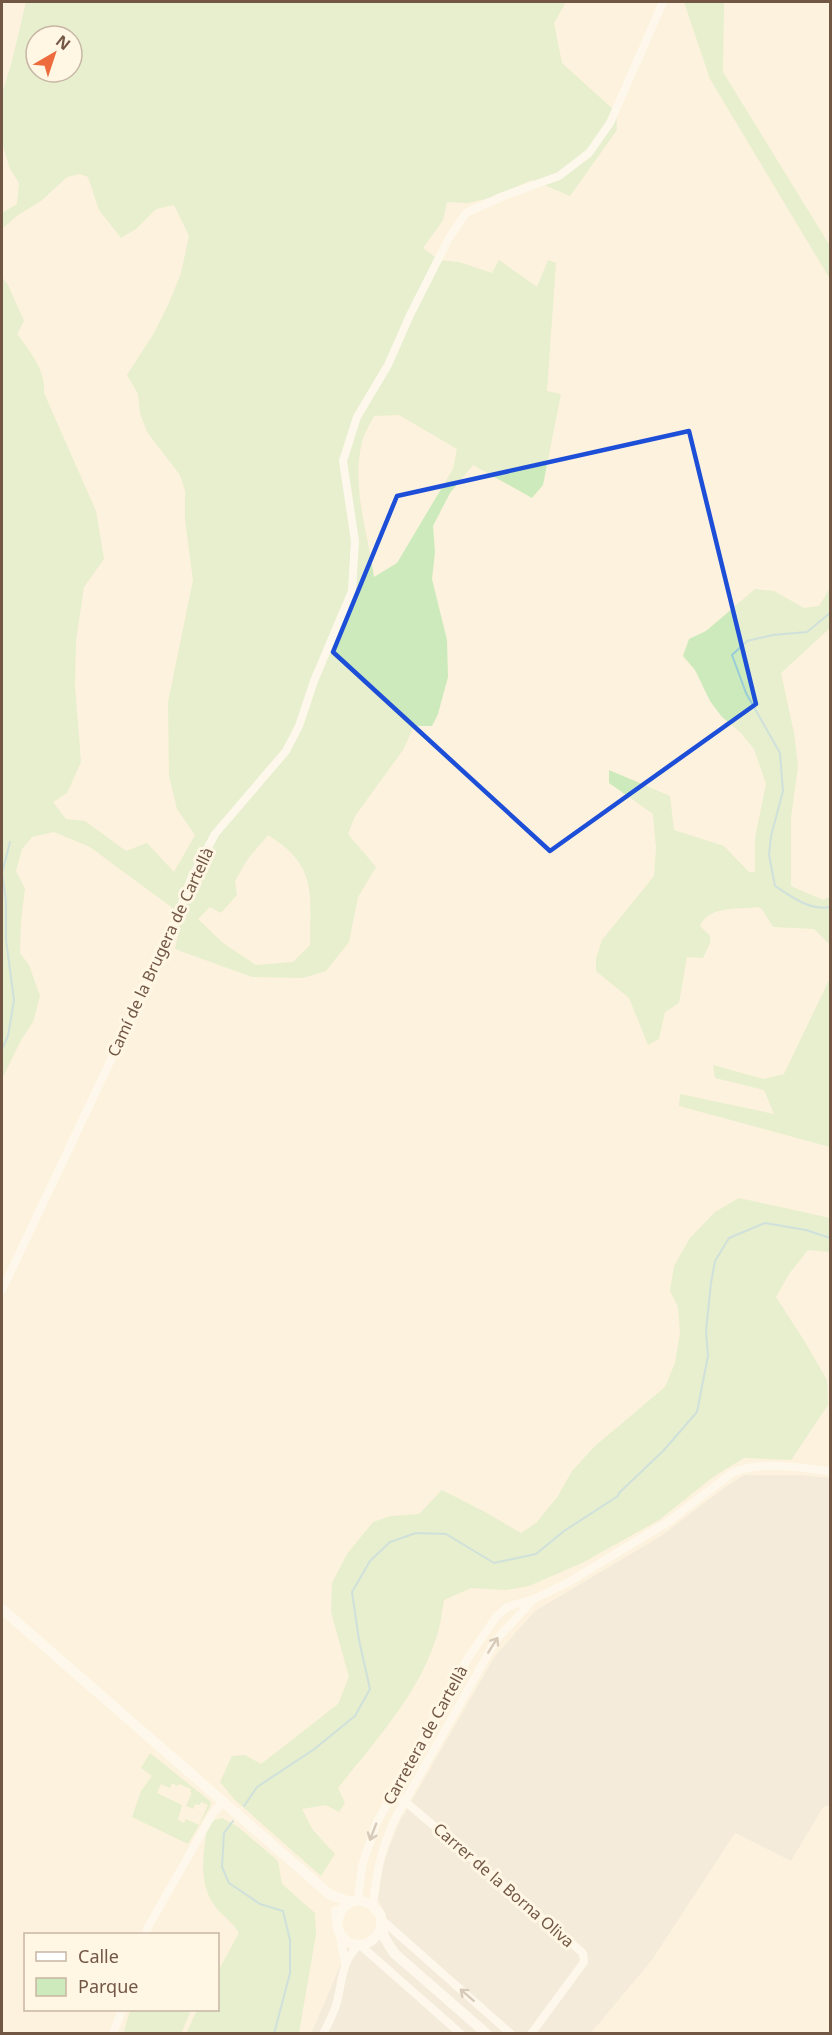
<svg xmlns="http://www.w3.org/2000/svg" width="832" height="2035" font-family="'Noto Sans',sans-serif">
<rect width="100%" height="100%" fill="#fdf2dd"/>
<polygon fill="#eae2da" points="744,1475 800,1475 830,1478 830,1806 824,1806 791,1861 735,1833 652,1960 591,2033 311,2034 348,1948 370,1939 386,1915 378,1900 383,1863 399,1823 495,1656 535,1611 661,1536 724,1488"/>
<g fill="#cdeabc" fill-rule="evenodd">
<path d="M26,2H566L554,23L562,63L616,112L617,130L570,196L532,180L490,198L468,203L447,202L443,220L423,248L439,260L459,262L492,273L499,260L537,287L548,260L556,263L547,391L561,394L543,485L532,498L473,465L450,493L433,526L435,552L432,579L447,640L448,677L438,714L432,726H414L403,750L355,816L348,834L376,867L358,897L349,942L326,971L303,978L252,977L175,949L182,915L90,847L54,832L32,837L22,849L16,871L25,889L21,921L20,953L29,965L40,996L33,1022L21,1040L2,1079V277L8,285L24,321L17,334C30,351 46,371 44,393L96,511L104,559L84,587L76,641L75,686L81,762L67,793L53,802L66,819L85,821L126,851L147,843L174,872L195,835L177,809L169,776L168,702L193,580L185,520V491L180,475L147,432L140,413L138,394L127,375L154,333L169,303L181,273L189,236L174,205L156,209L136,229L121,238L99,210L88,177L80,174L67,177L41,201L18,215L2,229V213L17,204L19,183L10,169L2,143V93L11,65ZM36,36H72V72H36ZM399,415L457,449L453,469L397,563L374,577C368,533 351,487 362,442C364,433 370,424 374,416ZM268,835C318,866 310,894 310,945L293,962L256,965L223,943L198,919L210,907L221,913L237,895L235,881L247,860Z"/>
<polygon points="684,2 724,2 723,72 830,246 830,279 710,79"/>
<path d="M830,588V628L781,673L794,733L798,766L791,818V886L823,900L830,897V945L814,929L773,927L762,909L758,907C738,910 709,905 700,926L710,936V943L703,958L687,957L679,1003L665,1012L659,1039L648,1045L629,998L596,971V959L602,940L654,876L656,848L653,814L609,783V770L670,796L674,830L724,846L749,872H755V838L766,784L754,749L741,733L722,717L710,701L695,670L683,656L689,639L706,631L755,589L774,591L804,608L819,606Z"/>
<polygon points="830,978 830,1147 679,1106 680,1094 774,1114 764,1090 715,1078 713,1065 763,1079 784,1074"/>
<path d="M739,1198L830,1218V1252L808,1250L789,1274L776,1297L805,1342L827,1380L828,1405L791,1460L744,1458L713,1477L659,1520L584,1562L529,1586L506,1590L471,1588L444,1600C442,1611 441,1622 438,1632C421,1692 375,1741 338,1788L345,1803L339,1812L326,1805L302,1809L312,1829L335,1854L321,1876L235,1800L220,1782L232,1756L245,1755L261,1764L338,1704L349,1677L331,1612L332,1583L347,1554L373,1522L391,1516L419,1514L442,1490L485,1512L521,1533L537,1522L558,1496L572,1471L595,1446L665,1387L675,1363L680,1333L678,1307L670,1291L674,1266L690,1238L715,1212Z"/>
<path d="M150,1753L211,1802L210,1807L188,1844L132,1817L141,1791L152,1776L141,1768ZM172,1783L177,1786L179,1784L191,1789L190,1792L192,1793L186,1806L193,1809L195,1804L200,1805L201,1802L208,1805L199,1825L186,1819L184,1823L178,1820L182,1805L157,1793L161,1784L170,1788Z"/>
<path d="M222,1818L238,1827L278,1861L282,1884L315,1913L316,1934L299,2033L186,2034L197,2010H218V1971L239,1933C232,1921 221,1915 214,1905C197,1880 204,1850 208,1822Z"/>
<polygon points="130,2010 191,2010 181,2034 130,2034 124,2031"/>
</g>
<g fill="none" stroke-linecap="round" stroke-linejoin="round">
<g stroke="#98ccd8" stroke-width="2">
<path d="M830,613L807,632L773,635L747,641L732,655L746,693L780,753L783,791L771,836L769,855L775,886C792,897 810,911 830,907"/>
<polyline points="2,1049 8,1036 14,1000 6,940 6,901 2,873 10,842"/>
<polyline points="244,1806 257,1787 313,1750 355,1716 370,1689 359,1640 352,1592 370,1561 390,1542 416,1533 446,1534 494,1563 536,1554 564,1531 618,1496 619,1493 664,1450 697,1412 708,1356 706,1331 711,1283 715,1261 729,1238 765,1223 806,1230 830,1238"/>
<polyline points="233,1821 224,1833 222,1867 229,1883 260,1904 283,1911 290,1940 290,1973 274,2034"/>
</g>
<g stroke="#fff" stroke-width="8">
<polyline points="2,1290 170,935 191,879 215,834 286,751 299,726 314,681 352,591 355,541 343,461 357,417 388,365 410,315 449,238 466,213 503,196 559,176 589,153 610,123 663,2"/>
<polyline points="394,1792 583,1953 584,1962 531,2034"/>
<path d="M358,1900L362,1866L376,1824L468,1658L496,1617L507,1607L534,1599L569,1582L615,1554L668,1522L732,1473C762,1460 798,1468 830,1471"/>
<path d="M373,1905C376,1873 382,1844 397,1815L496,1640L534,1599"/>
<polyline points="382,1920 511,2034"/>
<polyline points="146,1934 148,1927 213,1813 222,1803"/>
<polyline points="340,1936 345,1963"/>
<polyline points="360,1945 461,2034"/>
<polyline points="113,2034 122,2010"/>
<path d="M323,2034C328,2024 334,2013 337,2002C342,1981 342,1960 359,1945"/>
</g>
<g stroke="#fff" stroke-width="10">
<polyline points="2,1609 329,1894 350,1902"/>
<path d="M336,1911C338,1919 336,1927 340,1934C352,1952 375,1946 381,1927"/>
<polyline points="338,1918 342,1909 350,1902 358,1900 369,1903 380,1914 384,1937 394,1953 487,2034"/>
</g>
</g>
<defs><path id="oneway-shaft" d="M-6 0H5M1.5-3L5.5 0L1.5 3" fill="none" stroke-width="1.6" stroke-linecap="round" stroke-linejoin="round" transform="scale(1.5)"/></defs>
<g stroke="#ab9a8f">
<use href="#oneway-shaft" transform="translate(493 1645) rotate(-58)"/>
<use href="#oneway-shaft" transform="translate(373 1832) rotate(111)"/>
<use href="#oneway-shaft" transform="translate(467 1995) rotate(-139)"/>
</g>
<path d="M0 0H832V2035H0ZM689,431L756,704L550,851L333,652L397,496Z" fill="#fdf2dd" fill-opacity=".55" fill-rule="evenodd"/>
<path fill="none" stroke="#1d4ed8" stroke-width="4.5" stroke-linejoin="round" d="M689,431L756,704L550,851L333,652L397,496Z"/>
<g text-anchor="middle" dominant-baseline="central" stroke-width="6" stroke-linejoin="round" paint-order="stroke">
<g font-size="16" fill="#735745" stroke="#fff6e4">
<text transform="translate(160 952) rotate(-65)">Camí de la Brugera de Cartellà</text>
<text transform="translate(425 1735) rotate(-61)">Carretera de Cartellà</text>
<text transform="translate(504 1885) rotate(41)">Carrer de la Borna Oliva</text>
</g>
</g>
<rect width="832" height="2035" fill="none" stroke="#735745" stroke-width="6"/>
<rect x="24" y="1933" width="195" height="78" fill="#fff6e4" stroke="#c7b6a4" stroke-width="1.5"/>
<rect x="36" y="1952" width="30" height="9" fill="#ffffff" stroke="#c7b6a4" stroke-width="1.5"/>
<text x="78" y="1963" font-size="18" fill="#735745">Calle</text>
<rect x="36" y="1978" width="30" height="18" fill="#cdeabc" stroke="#c7b6a4" stroke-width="1.5"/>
<text x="78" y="1993" font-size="18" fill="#735745">Parque</text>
<g transform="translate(54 54) rotate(39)"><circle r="28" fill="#fff6e4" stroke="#c7b6a4" stroke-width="1.5"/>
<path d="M0-4.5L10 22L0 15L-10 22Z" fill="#ed6b3d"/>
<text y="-9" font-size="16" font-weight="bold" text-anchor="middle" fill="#735745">N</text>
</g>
</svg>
